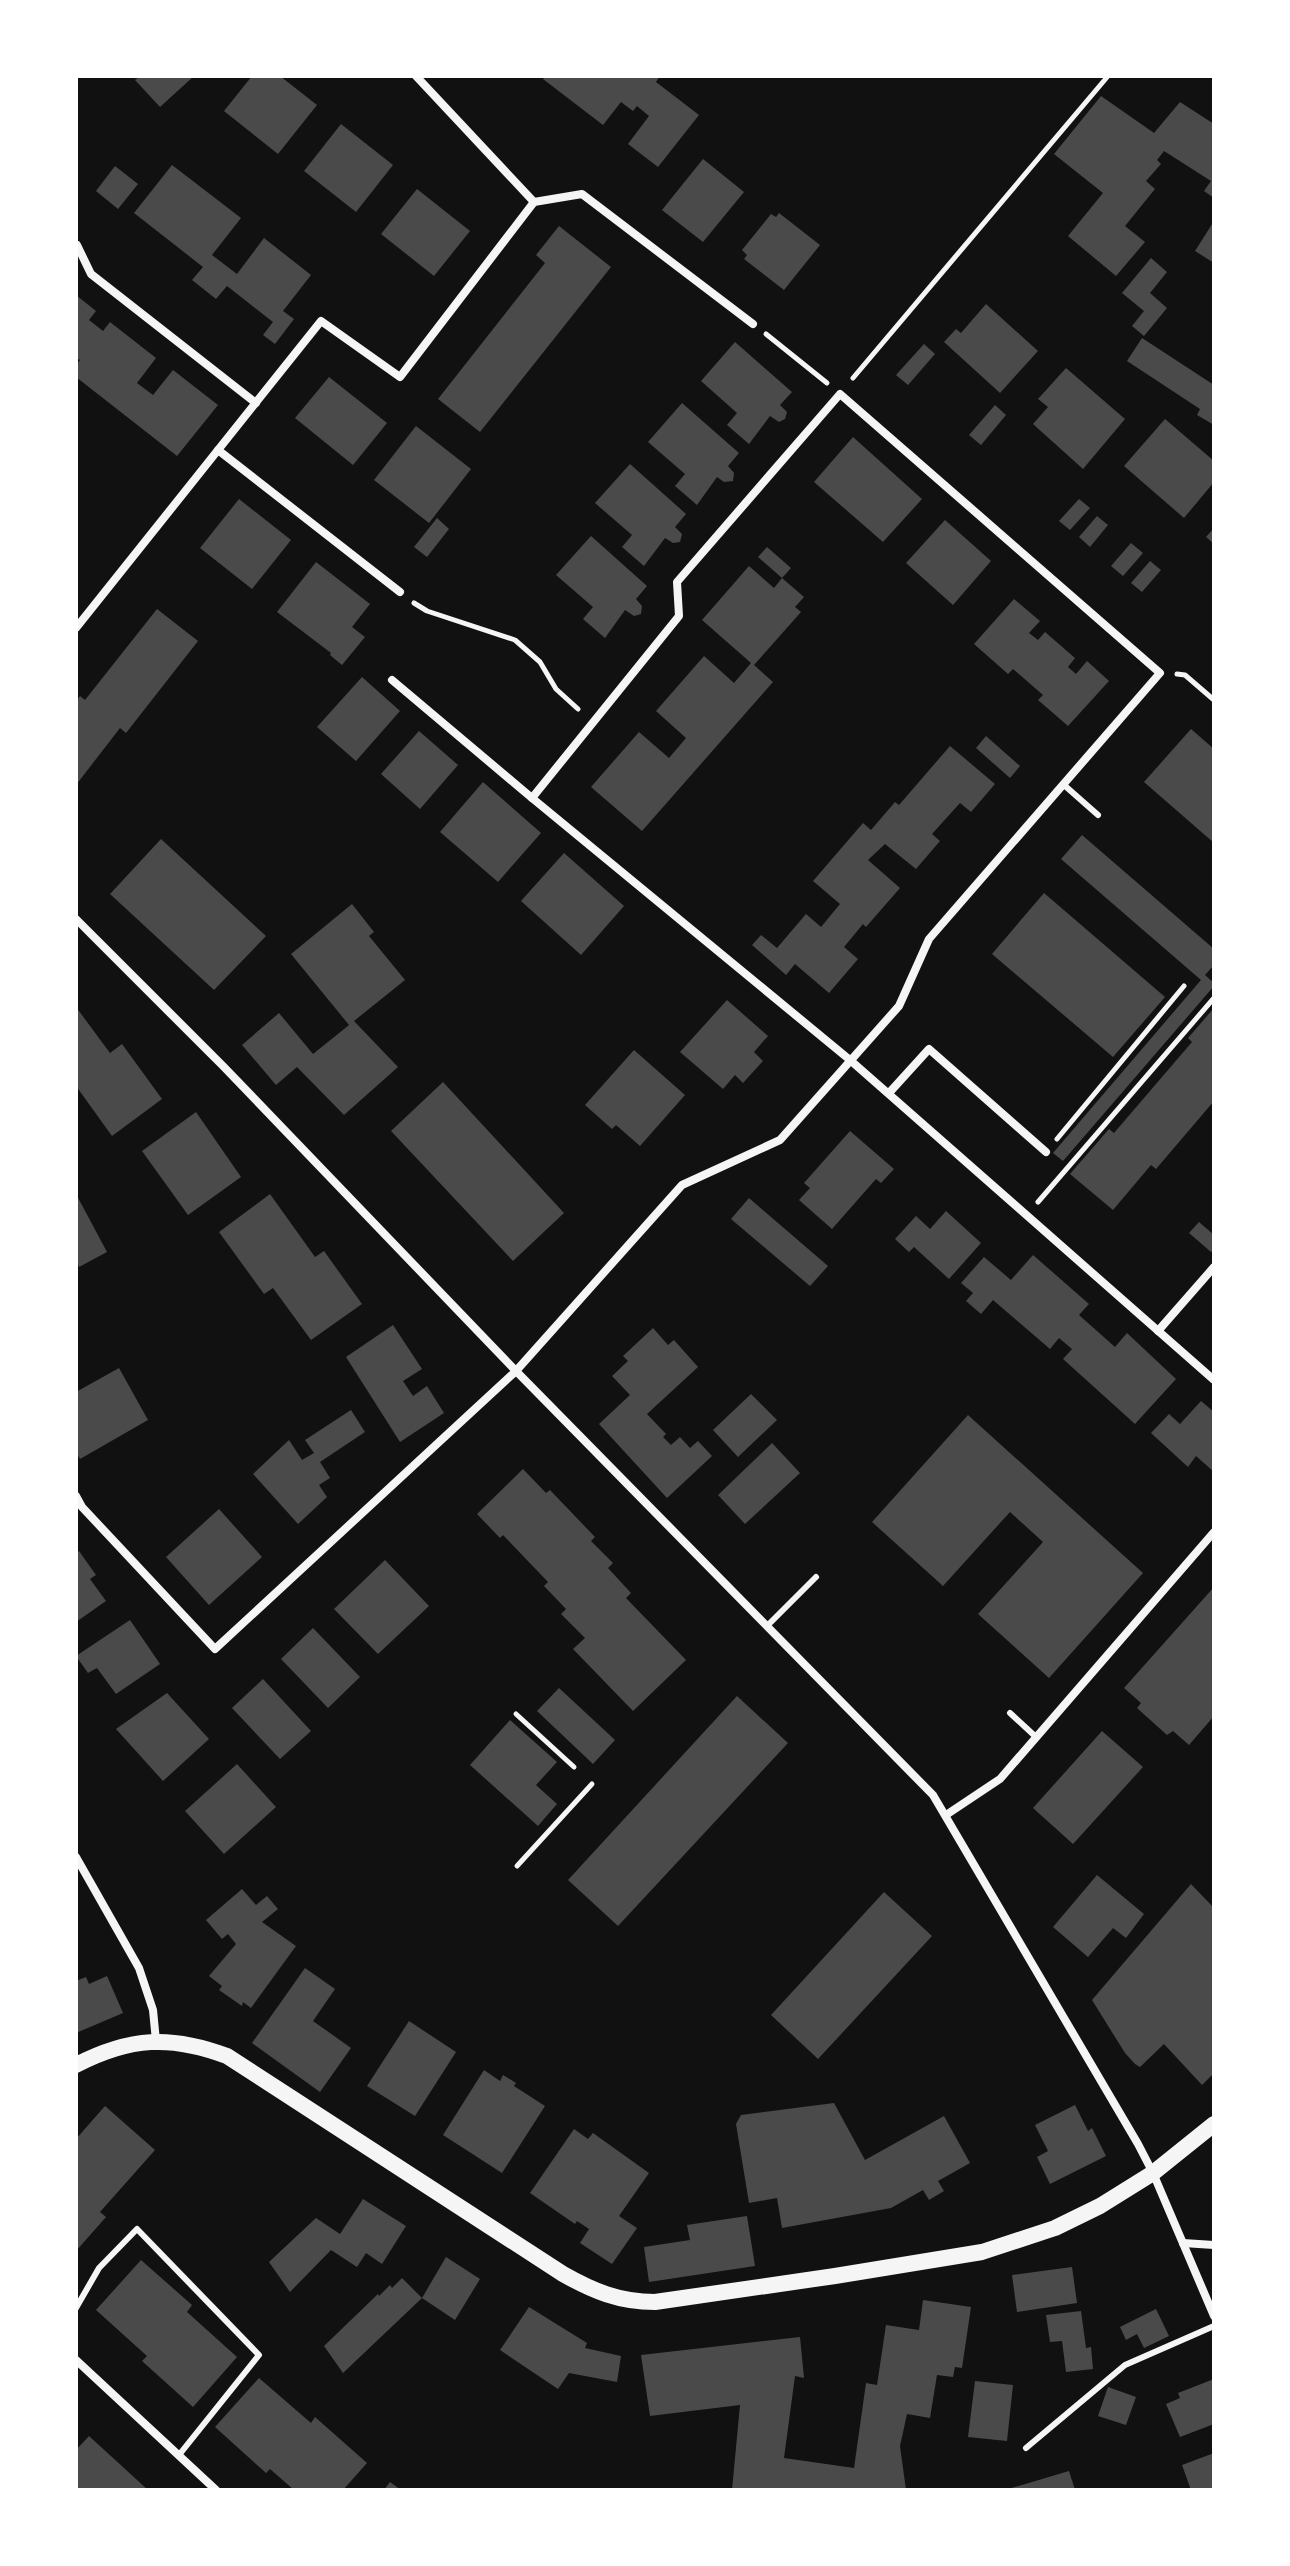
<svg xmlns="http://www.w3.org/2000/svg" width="1290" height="2566" font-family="Barlow,sans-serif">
<rect width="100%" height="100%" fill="#111"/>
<g fill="#4a4a4a">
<polygon points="140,76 194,76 160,107 135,80"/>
<polygon points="252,76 280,76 317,105 278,154 224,111"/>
<polygon points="546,76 658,76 659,77 656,82 699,115 658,167 628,144 649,116 637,106 633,111 621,102 603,125 543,79"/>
<polygon points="1101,96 1154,133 1180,102 1214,124 1214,198 1204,191 1211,181 1164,151 1157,160 1161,164 1146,181 1155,189 1125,226 1145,242 1116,276 1068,236 1103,193 1054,154"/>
<polygon points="341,124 393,165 356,212 304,171"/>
<polygon points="703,159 744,192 703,242 662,210"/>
<polygon points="172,165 241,218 212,255 237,274 264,238 311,275 283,311 294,319 275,344 263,335 273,322 227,286 216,299 192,280 203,267 134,213"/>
<polygon points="115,166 138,184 118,209 96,191"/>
<polygon points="417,189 470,231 434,276 381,234"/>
<polygon points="779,213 820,245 784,290 744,259 747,255 742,250 771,214 776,217"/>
<polygon points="1214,221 1214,263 1195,251"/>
<polygon points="559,226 611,267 480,432 438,399 545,263 536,255"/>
<polygon points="1151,258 1167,272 1150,293 1167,308 1144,336 1132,326 1144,311 1122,293"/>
<polygon points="76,295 96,311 89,320 103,331 110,322 156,358 137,383 153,395 173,370 218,405 177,456 76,377 76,365 80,360 76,358"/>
<polygon points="986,304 1038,351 1000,393 944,342 956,329 961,333"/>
<polygon points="1142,338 1214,385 1214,425 1197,415 1200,409 1127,361"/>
<polygon points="735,342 792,392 780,405 787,412 785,419 779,422 770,416 749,444 727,425 737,413 701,381"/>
<polygon points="924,344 935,354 908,385 896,375"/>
<polygon points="1066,368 1125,419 1083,469 1033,424 1048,407 1038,399"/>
<polygon points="329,377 387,423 353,465 295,418"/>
<polygon points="682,403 739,453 728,466 734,473 733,481 724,482 717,477 697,505 675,486 685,474 648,442"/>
<polygon points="995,405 1006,415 981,445 969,435"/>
<polygon points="1165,419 1214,461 1214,482 1184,518 1124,466"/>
<polygon points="416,426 471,469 429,523 374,480"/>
<polygon points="853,437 922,499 883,542 814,482"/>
<polygon points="630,464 686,514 675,527 682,534 680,542 673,543 665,538 644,566 622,547 632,535 595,503"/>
<polygon points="239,499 291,540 252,589 200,548"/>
<polygon points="1079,499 1090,508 1070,530 1059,521"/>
<polygon points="1097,516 1108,525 1090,547 1079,537"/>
<polygon points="437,518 449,529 427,557 414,547"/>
<polygon points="945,520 991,561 953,605 906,563"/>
<polygon points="1214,528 1214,544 1206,537"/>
<polygon points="591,536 647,586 636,599 642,606 641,614 634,616 625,610 605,638 583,619 593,607 556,575"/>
<polygon points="1131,543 1143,553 1123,576 1111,566"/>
<polygon points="767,547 791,568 782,578 758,557"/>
<polygon points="1150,561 1161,570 1142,592 1131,583"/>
<polygon points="316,562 370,604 352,627 365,637 342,665 330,655 331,653 277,612"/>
<polygon points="749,566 774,588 782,578 804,597 795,607 801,612 754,665 773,682 642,831 591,787 639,732 669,758 686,738 656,711 704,656 734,683 751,663 702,620"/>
<polygon points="1014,599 1040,621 1029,633 1038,640 1045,632 1075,658 1068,667 1076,674 1087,661 1109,681 1068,726 1038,700 1043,695 1013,669 1008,674 974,644"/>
<polygon points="157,609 198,641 126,733 120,728 76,785 76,701 80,696 85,700"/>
<polygon points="362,677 400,711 356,761 317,727"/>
<polygon points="1191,729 1214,749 1214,843 1144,782"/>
<polygon points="419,731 458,765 420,809 381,774"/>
<polygon points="986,736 1020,766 1010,778 976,748"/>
<polygon points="950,746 995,784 971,812 960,803 932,834 940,841 916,869 885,844 868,860 900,888 866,927 863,924 844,947 858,959 829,993 795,964 786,975 752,945 761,935 777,948 806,914 821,927 840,904 813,881 863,823 871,830 895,802 899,805"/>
<polygon points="483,782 541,833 498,882 440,832"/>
<polygon points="1082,835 1214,949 1214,965 1205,975 1214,983 1214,986 1063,1161 1053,1153 1201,980 1061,859"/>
<polygon points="161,839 266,936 214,990 110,894"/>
<polygon points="564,853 624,906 581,955 521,901"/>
<polygon points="1044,893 1165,997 1113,1057 992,954"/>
<polygon points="352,904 374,932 369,936 405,980 354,1021 398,1067 344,1115 297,1067 276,1085 242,1045 279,1013 313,1054 349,1025 291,954"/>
<polygon points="727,1000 768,1036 754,1052 763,1061 743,1083 735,1075 723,1089 680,1052"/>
<polygon points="76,1007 110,1053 122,1044 162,1099 112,1136 76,1086"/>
<polygon points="1214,1008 1214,1101 1156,1169 1151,1165 1113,1210 1070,1174 1109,1129 1114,1133 1192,1042 1188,1038"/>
<polygon points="634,1050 685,1095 640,1146 616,1125 612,1129 585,1105"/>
<polygon points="443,1082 564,1213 513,1261 391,1131"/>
<polygon points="196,1112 241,1177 188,1215 142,1151"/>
<polygon points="850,1131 894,1169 881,1183 876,1179 832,1229 799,1200 810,1188 804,1183"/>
<polygon points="76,1194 107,1252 79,1267 76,1260"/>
<polygon points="270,1194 315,1257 324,1251 362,1304 311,1340 273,1288 264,1294 219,1232"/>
<polygon points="749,1198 828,1266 810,1286 731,1219"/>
<polygon points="946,1211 981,1243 949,1279 914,1247 909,1252 895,1239 916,1216 930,1229"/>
<polygon points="1199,1222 1214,1235 1214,1248 1211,1252 1189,1233"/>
<polygon points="1033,1255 1089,1304 1079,1315 1115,1347 1127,1333 1176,1379 1135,1424 1063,1359 1072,1349 1059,1338 1050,1349 993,1300 981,1314 966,1301 973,1293 961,1283 984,1257 1011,1280"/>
<polygon points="393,1325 422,1369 403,1381 413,1396 427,1386 444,1413 400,1442 346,1357"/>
<polygon points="653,1328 668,1345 674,1340 698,1367 647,1414 666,1434 663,1437 671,1445 680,1437 690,1448 698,1441 712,1456 667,1498 599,1424 630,1395 612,1376 628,1361 623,1356"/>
<polygon points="119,1368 148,1420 80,1459 76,1452 76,1392"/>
<polygon points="751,1394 777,1420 738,1457 713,1430"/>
<polygon points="1201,1401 1214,1412 1214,1472 1196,1456 1188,1467 1151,1433 1169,1414 1180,1424"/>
<polygon points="351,1410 365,1432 320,1462 330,1478 319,1485 327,1497 298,1524 253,1474 289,1440 302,1460 314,1453 305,1440"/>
<polygon points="968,1415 1143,1573 1049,1678 978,1614 1043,1542 1010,1512 943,1586 872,1522"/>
<polygon points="772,1443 800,1473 745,1524 718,1495"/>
<polygon points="523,1469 546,1493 550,1490 595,1537 591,1541 613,1563 608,1568 631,1593 626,1598 686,1660 633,1711 573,1649 585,1638 561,1614 566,1609 544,1586 548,1582 503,1535 500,1538 477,1514"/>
<polygon points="219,1509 262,1557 209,1605 166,1557"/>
<polygon points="79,1551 96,1575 90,1579 106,1601 76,1622 76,1553"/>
<polygon points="385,1560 429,1606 378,1654 334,1609"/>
<polygon points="1214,1587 1214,1716 1189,1745 1173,1731 1167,1735 1137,1708 1141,1703 1124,1688"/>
<polygon points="130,1620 160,1664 116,1694 97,1668 88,1673 76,1656"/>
<polygon points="313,1628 360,1677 328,1708 281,1659"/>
<polygon points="263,1679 311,1731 280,1759 232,1708"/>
<polygon points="559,1688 615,1740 593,1764 537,1711"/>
<polygon points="167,1693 209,1739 163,1781 116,1729"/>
<polygon points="737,1696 788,1743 618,1926 568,1880"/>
<polygon points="510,1720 557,1762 536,1785 557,1804 538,1826 470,1765"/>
<polygon points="1102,1731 1143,1767 1073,1844 1033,1808"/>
<polygon points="237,1764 276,1807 224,1854 185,1811"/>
<polygon points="1097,1875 1144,1914 1126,1938 1113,1928 1088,1957 1053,1927"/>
<polygon points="1191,1884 1214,1908 1214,2073 1202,2085 1164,2044 1140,2067 1135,2064 1125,2053 1092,2000"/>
<polygon points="242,1889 256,1905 267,1896 278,1909 262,1922 296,1946 251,2008 243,2002 242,2006 219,1990 222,1986 209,1976 236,1944 228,1934 222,1939 206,1920"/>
<polygon points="884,1892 932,1936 818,2059 771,2015"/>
<polygon points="305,1968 335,1989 313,2021 351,2048 320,2092 252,2043"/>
<polygon points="107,1976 123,2013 76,2033 76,1981 86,1977 89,1984"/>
<polygon points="409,2021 456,2052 415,2116 367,2086"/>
<polygon points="484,2070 500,2081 503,2075 516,2083 514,2086 545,2106 502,2173 443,2135"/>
<polygon points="834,2103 865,2160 944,2116 970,2163 938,2181 944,2191 929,2200 923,2190 891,2208 782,2228 777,2198 749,2203 736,2124 741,2115"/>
<polygon points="1075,2105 1088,2131 1092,2128 1106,2156 1050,2184 1037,2157 1048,2151 1035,2125"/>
<polygon points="105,2106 155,2150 100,2212 106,2217 76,2251 76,2139"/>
<polygon points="574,2129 588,2139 593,2133 649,2173 619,2216 637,2228 612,2264 580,2243 589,2229 577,2221 575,2224 530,2193"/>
<polygon points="363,2199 406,2226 382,2264 366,2253 357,2267 331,2250 290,2292 269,2262 316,2218 340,2234"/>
<polygon points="747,2216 755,2266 649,2282 644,2247 690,2240 687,2225"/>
<polygon points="446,2257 480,2279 455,2320 422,2298"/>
<polygon points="141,2260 192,2305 187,2312 237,2357 193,2407 142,2361 147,2356 96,2310"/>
<polygon points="1072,2267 1077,2303 1017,2312 1012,2275"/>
<polygon points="402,2278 422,2298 343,2373 324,2346 378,2294 379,2296 390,2285 392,2288"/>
<polygon points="923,2300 971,2307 962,2368 955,2367 953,2377 937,2375 930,2418 907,2414 900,2446 906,2490 732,2490 740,2405 650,2416 641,2355 800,2337 804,2378 795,2376 784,2458 854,2468 866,2383 877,2385 886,2325 919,2330"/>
<polygon points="529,2307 587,2343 585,2348 621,2356 617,2382 569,2373 558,2389 500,2350"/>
<polygon points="1156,2309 1169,2336 1144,2348 1137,2334 1126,2340 1120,2327"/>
<polygon points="1081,2311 1086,2348 1091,2347 1093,2369 1066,2372 1062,2341 1050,2342 1046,2315"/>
<polygon points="259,2378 311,2423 315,2417 367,2463 343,2490 294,2490 270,2469 266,2473 215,2427"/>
<polygon points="1214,2379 1214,2424 1180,2437 1166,2404 1180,2398 1178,2393"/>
<polygon points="975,2381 1013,2385 1007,2441 968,2437"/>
<polygon points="1108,2387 1136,2397 1126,2425 1098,2416"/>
<polygon points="89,2436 148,2490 76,2490 76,2450"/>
<polygon points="1214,2453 1214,2490 1191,2490 1182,2465"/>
<polygon points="1069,2471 1075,2490 1008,2490 1008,2489"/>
<polygon points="390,2482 401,2490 384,2490"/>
</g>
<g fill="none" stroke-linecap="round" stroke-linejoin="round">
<g stroke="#f5f5f5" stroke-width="5">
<polyline points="766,334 827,383"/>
<polyline points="853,378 1108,76"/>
<polyline points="414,603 427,611 515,640 540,662 556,689 578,709"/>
<polyline points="1177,674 1185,675 1214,700"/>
<polyline points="1057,1139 1184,986"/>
<polyline points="1038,1202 1214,998"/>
<polyline points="516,1714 574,1767"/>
<polyline points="517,1866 592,1784"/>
</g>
<g stroke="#f5f5f5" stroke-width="6">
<polyline points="1064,785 1098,815"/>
<polyline points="767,1626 816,1577"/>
<polyline points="1010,1713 1036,1737"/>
<polyline points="76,2308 99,2268 137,2229 259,2355 179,2455"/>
<polyline points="1026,2448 1125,2365 1214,2326"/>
</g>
<g stroke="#f5f5f5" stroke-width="8">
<polyline points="416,76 534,202"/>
<polyline points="77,245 91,274 256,403"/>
<polyline points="218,450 400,592"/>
<polyline points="76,628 321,321 400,377 534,202 582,194 753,324"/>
<polyline points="392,680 532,798"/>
<polyline points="76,919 223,1066 516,1371 933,1795 1138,2144 1153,2173 1214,2316"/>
<polyline points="889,1093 929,1049 1046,1152"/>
<polyline points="1158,1331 1214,1267"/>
<polyline points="76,1496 82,1507 215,1649 516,1371 682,1185 780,1140 899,1006 929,939 1160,673 840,394 677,582 679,616 532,798 850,1060 1214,1380"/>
<polyline points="946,1815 1000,1779 1214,1532"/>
<polyline points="76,1857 139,1968 153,2010 156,2041"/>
<polyline points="1183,2243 1214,2245"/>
<polyline points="76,2360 216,2490"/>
</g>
<path stroke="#f5f5f5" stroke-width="16" d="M76,2065C130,2037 171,2035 227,2056L563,2274C593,2291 619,2302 655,2302L835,2276L982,2252L1055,2228L1100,2206L1153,2173L1214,2124"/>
</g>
<rect width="1290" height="2566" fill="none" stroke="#ffffff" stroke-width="156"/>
</svg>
